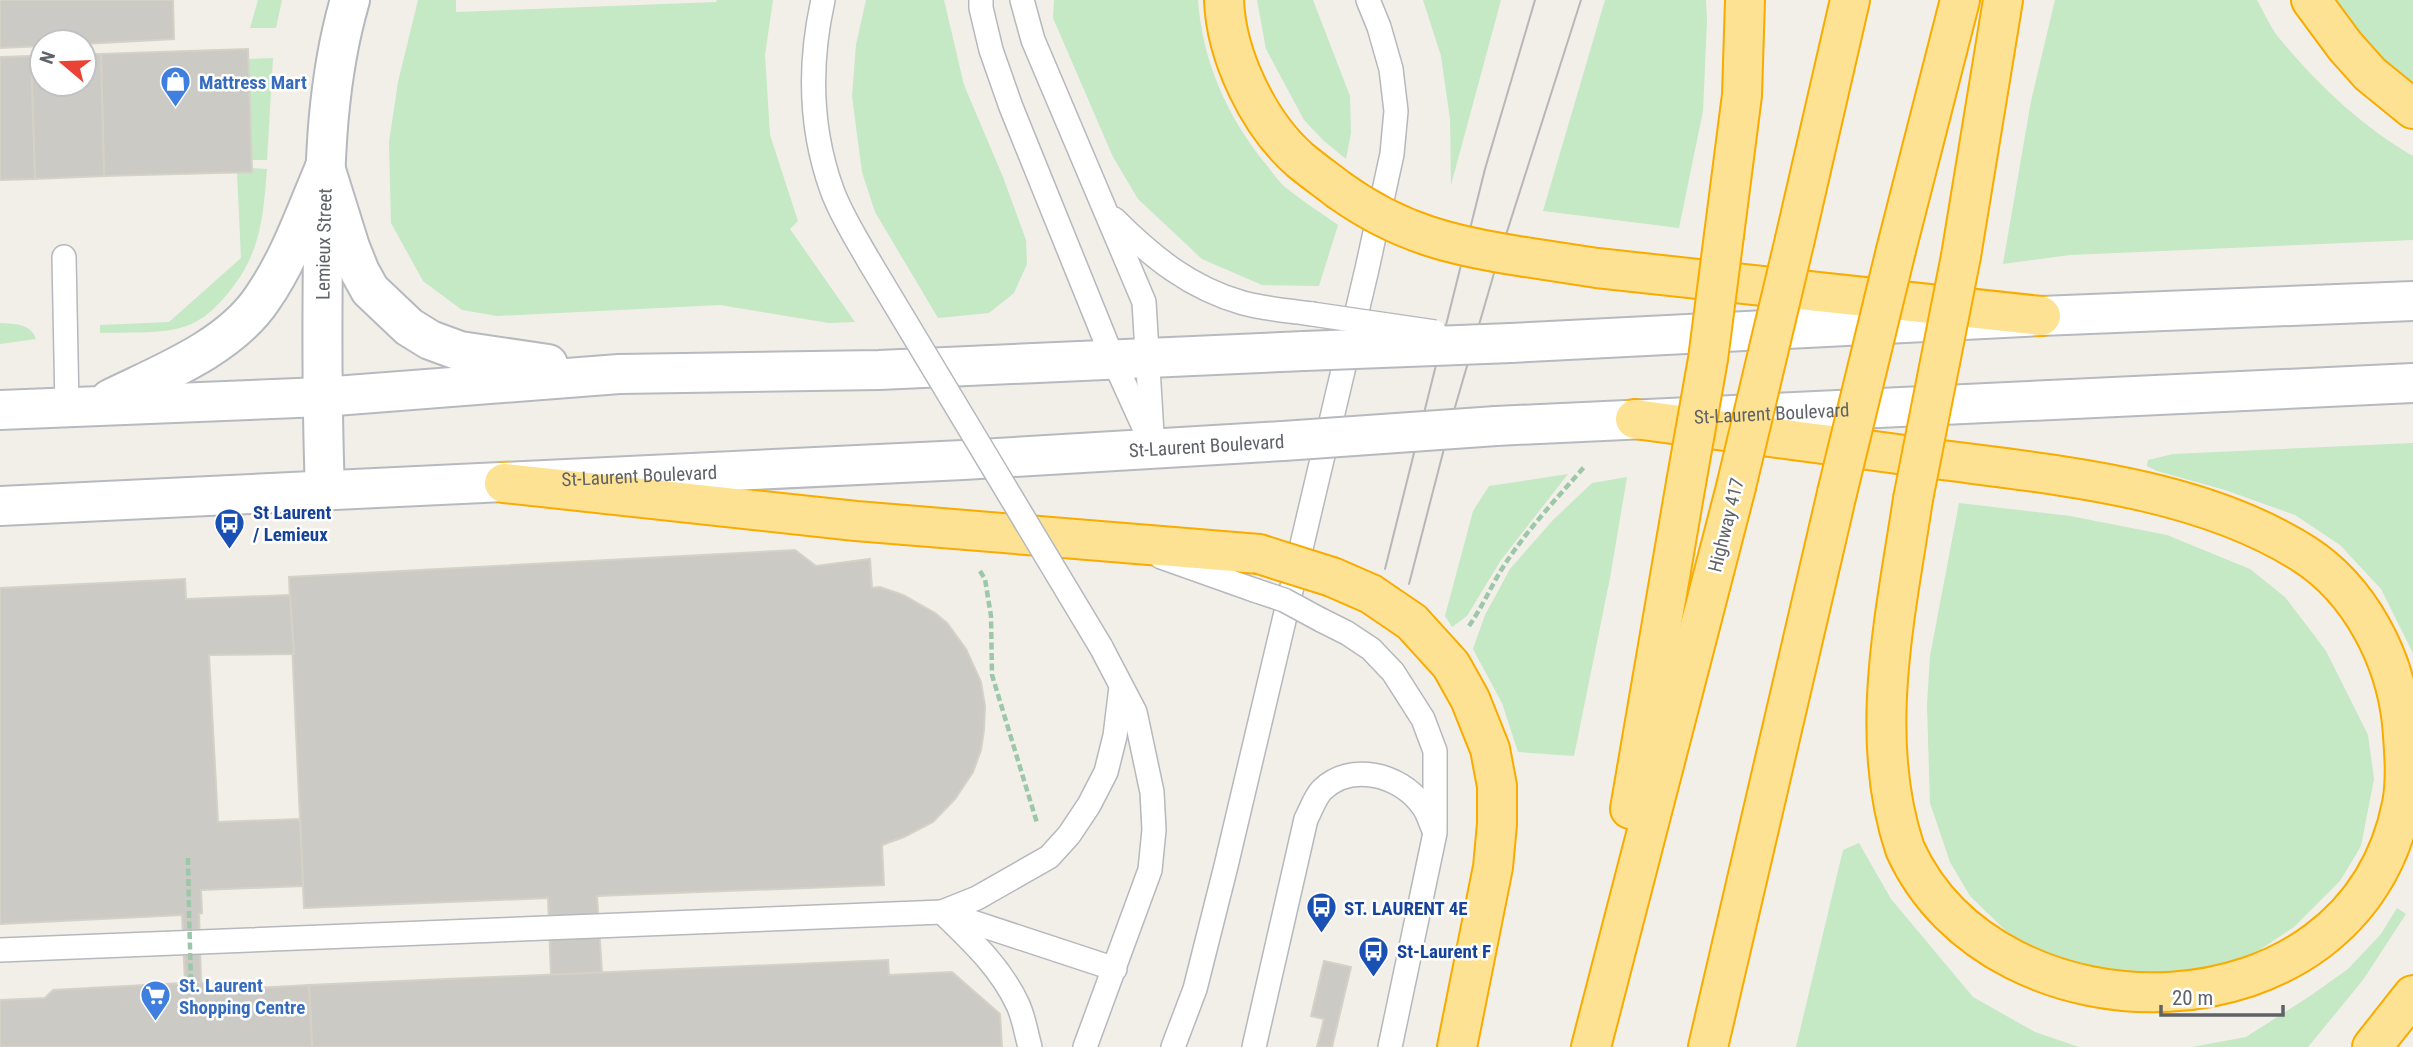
<svg xmlns="http://www.w3.org/2000/svg" width="2413" height="1047" font-family="'Roboto Condensed',sans-serif">
<rect width="100%" height="100%" fill="#f1efe8"/>
<g fill="#c5e8c5">
<polygon points="258,0 282,0 276,28 250,28"/>
<polygon points="418,0 456,0 456,12 716,2 717,0 773,0 765,55 770,135 798,221 790,229 855,322 829,323 720,305 497,316 462,310 423,281 391,223 389,142 398,82"/>
<polygon points="866,0 944,0 964,85 1003,177 1026,240 1027,264 1014,293 989,313 938,318 875,212 862,172 852,96 856,45"/>
<path d="M1054,0H1198C1202,60 1227,116 1264,162C1271,170 1277,180 1285,187C1302,201 1320,212 1338,225L1319,286L1262,285L1202,259L1138,199L1113,157L1053,18Z"/>
<polygon points="1257,0 1313,0 1350,96 1351,133 1346,159 1324,141 1304,120 1266,49"/>
<polygon points="1423,0 1501,0 1451,185 1450,119 1441,56"/>
<polygon points="1605,0 1706,0 1707,21 1703,111 1679,228 1543,211"/>
<path d="M2055,0H2257C2264,12 2270,27 2279,38C2316,83 2362,127 2413,156V240L2070,255L2003,264L2031,101Z"/>
<path d="M2334,0H2413V85L2404,79C2382,56 2347,28 2334,0Z"/>
<polygon points="273,58 267,160 251,160 248,59"/>
<path d="M252,168L267,169C263,221 260,257 224,298C213,311 197,324 180,328C157,334 124,332 100,333V325L169,322L241,258L237,172Z"/>
<path d="M0,323C14,324 31,323 36,339L0,344Z"/>
<polygon points="2413,443 2413,653 2381,589 2340,545 2295,515 2225,490 2157,471 2147,466 2148,460 2173,454"/>
<polygon points="1568,474 1501,560 1467,616 1452,627 1445,616 1473,511 1489,486"/>
<polygon points="1627,477 1610,578 1574,756 1518,752 1502,703 1473,649 1485,615 1510,569 1553,520 1592,483"/>
<polygon points="1959,503 2070,516 2167,535 2250,569 2285,597 2326,651 2368,735 2374,779 2361,846 2340,881 2294,927 2234,967 2138,982 2044,956 2006,931 1970,896 1950,862 1930,803 1927,705 1930,656"/>
<polygon points="1859,843 1891,899 1973,997 2035,1032 2079,1047 1796,1047 1843,850"/>
<polygon points="2397,908 2406,914 2363,980 2308,1047 2192,1047 2246,1037 2310,996 2348,969 2381,934"/>
</g>
<g fill="#cccac5" stroke="#d6d1c6" stroke-width="2">
<polygon points="0,0 173,0 174,39 84,44 84,42 42,42 42,46 0,48"/>
<polygon points="248,49 252,172 104,176 101,54"/>
<polygon points="84,54 101,54 104,176 35,179 31,56 42,55 42,84 84,84"/>
<polygon points="31,56 35,179 0,180 0,57"/>
<polygon points="795,550 816,566 870,559 872,588 880,587 903,595 935,613 947,623 966,649 981,682 985,706 984,730 981,750 973,772 955,799 933,822 904,837 882,845 884,885 597,896 602,973 551,975 548,898 304,908 289,577"/>
<polygon points="185,579 186,599 290,595 294,654 209,655 218,822 300,819 303,886 201,890 202,913 199,914 201,982 185,983 182,915 0,924 0,588"/>
<polygon points="888,960 889,975 952,972 1000,1014 1002,1047 312,1047 309,985"/>
<polygon points="1324,961 1351,967 1332,1047 1317,1047 1324,1019 1311,1016"/>
<polygon points="201,982 215,990 309,985 312,1047 0,1047 0,1000 45,998 53,990"/>
</g>
<g fill="none" stroke-linecap="round" stroke-linejoin="round">
<defs>
<g id="service">
<path d="M823,0C809,63 810,129 832,190C841,215 856,238 869,261"/>
<polyline points="981,0 981,8 991,50 1011,107 1113,359 1153,447"/>
<polyline points="1022,0 1033,40 1144,302 1152,434"/>
<path d="M1114,219C1152,257 1190,288 1243,303C1265,309 1290,311 1312,314"/>
<polyline points="64,257 67,407"/>
<polyline points="1161,557 1254,590"/>
<polyline points="1321,620 1347,633 1371,649 1393,672 1423,719 1435,751 1435,833 1390,1047"/>
<polyline points="0,950 942,912 1115,969"/>
<path d="M1030,1047C1026,1033 1024,1018 1018,1005C1001,968 971,940 942,912L977,898L1049,857L1069,835L1089,805L1106,772L1115,736L1121,687"/>
<polyline points="1085,1047 1150,870 1154,830 1152,792 1135,712 1101,647"/>
<polyline points="1173,1047 1195,989 1226,866 1367,269 1392,154 1396,111 1391,69 1379,27 1368,0"/>
<path d="M1254,1047L1306,819C1311,810 1315,797 1322,790C1350,762 1400,774 1422,805C1428,812 1430,822 1434,830"/>
</g>
<g id="tertiary">
<path id="s1" d="M325,491C322,410 322,330 323,250C325,165 326,82 350,0"/>
</g>
<g id="secondary">
<polyline points="325,167 350,247 360,272 370,290 409,327 430,340 460,351 548,364"/>
<polyline points="1511,343 2041,316 2413,301"/>
<path d="M110,399C161,374 229,348 262,299C290,259 306,211 325,167"/>
<polyline points="0,410 322,397 619,374 879,370 1304,351"/>
<path id="s2" d="M1496,426L2413,383"/>
<path id="s3" d="M0,506L963,460L1283,441"/>
</g>
<g id="motorway">
<path d="M1224,0C1226,55 1258,123 1300,160C1312,170 1326,180 1339,190"/>
<polyline points="2311,0 2345,46 2370,74 2413,109"/>
<polyline points="1724,235 1742,95 1745,0"/>
<polyline points="1795,239 1850,0"/>
<polyline points="1896,250 1960,0"/>
<polyline points="1961,256 2003,0"/>
<polyline points="1525,257 1597,268 2041,316"/>
<path d="M1635,419C1735,432 1835,446 1935,459C2056,475 2199,487 2304,554C2360,590 2395,658 2402,723C2404,749 2407,778 2402,804C2354,1047 1995,1047 1905,849C1867,736 1896,613 1913,499"/>
<polyline points="504,483 856,521 1259,554"/>
<polyline points="1332,577 1371,594 1412,622 1451,665 1470,699 1490,749 1497,786 1497,824 1493,867 1457,1047"/>
<polyline points="1630,809 1686,483"/>
<polyline points="1591,1047 1736,487"/>
<polyline points="1708,1047 1837,493"/>
<polyline points="2372,1047 2413,995"/>
</g>
</defs>
<use href="#service" stroke="#b5b8bc" stroke-width="26"/>
<use href="#tertiary" stroke="#b5b8bc" stroke-width="42"/>
<use href="#secondary" stroke="#b6babf" stroke-width="42"/>
<use href="#motorway" stroke="#f9ab00" stroke-width="42"/>
<g stroke="#9cc7a9" stroke-width="4.5" stroke-dasharray="7 3.5" stroke-linecap="butt">
<polyline points="980,571 985,579 991,616 992,675 1037,823"/>
<path d="M1469,626C1483,606 1492,584 1505,564C1528,529 1557,498 1585,466"/>
<polyline points="188,858 189,909"/>
</g>
<use href="#service" stroke="#fff" stroke-width="23"/>
<use href="#tertiary" stroke="#fff" stroke-width="38"/>
<use href="#secondary" stroke="#fff" stroke-width="38"/>
<use href="#motorway" stroke="#fde293" stroke-width="38"/>
<g stroke="#b6b7b8" stroke-width="2">
<polyline points="1385,569 1485,169 1535,0"/>
<polyline points="1409,584 1453,414 1497,263 1581,0"/>
</g>
<defs>
<g id="service-bridge">
<polyline points="869,261 1101,647"/>
<polyline points="1312,314 1435,332"/>
<polyline points="1254,590 1284,600 1321,620"/>
</g>
<g id="secondary-bridge">
<polyline points="1304,351 1511,343"/>
<polyline points="1283,441 1496,426"/>
</g>
<g id="motorway-bridge">
<path d="M1339,190C1399,233 1452,246 1525,257"/>
<polyline points="1686,483 1708,359 1724,235"/>
<polyline points="1736,487 1795,239"/>
<polyline points="1837,493 1896,250"/>
<polyline points="1913,499 1961,256"/>
<polyline points="1259,554 1332,577"/>
</g>
</defs>
<use href="#service-bridge" stroke="#b5b8bc" stroke-width="26" stroke-linecap="butt"/>
<use href="#secondary-bridge" stroke="#b6babf" stroke-width="42" stroke-linecap="butt"/>
<use href="#motorway-bridge" stroke="#f9ab00" stroke-width="42" stroke-linecap="butt"/>
<polyline stroke="#9cc7a9" stroke-width="4.5" stroke-dasharray="7 3.5" stroke-linecap="butt" points="189,911 191,983"/>
<use href="#service-bridge" stroke="#fff" stroke-width="23"/>
<use href="#secondary-bridge" stroke="#fff" stroke-width="38"/>
<use href="#motorway-bridge" stroke="#fde293" stroke-width="38"/>
</g>
<defs>
<symbol id="shop-pin" viewBox="-11 -11 22 30"><path d="M0 17L-7.5 6A9.5 9.5 0 1 1 7.5 6Z" fill="#3f7fe0" stroke="#fff"/><path d="M-5-2.5h2.3a2.7 3.5 0 0 1 5.4 0H5L5.5 6h-11ZM-1.5-2.5h3a1.5 2.3 0 0 0-3 0Z" fill="#fff"/></symbol>
<symbol id="bus-pin" viewBox="-11 -11 22 30"><path d="M0 17L-7.5 6A9.5 9.5 0 1 1 7.5 6Z" fill="#1a4fb4" stroke="#fff"/><path d="M-5-6H5V4H4V6H2V4H-2V6H-4V4H-5ZM-3.5-4V0h7V-4ZM-3.5 1.2v1.5H-2V1.2ZM2 1.2v1.5H3.5V1.2Z" fill="#fff"/></symbol>
<symbol id="supermarket-pin" viewBox="-11 -11 22 30"><path d="M0 17L-7.5 6A9.5 9.5 0 1 1 7.5 6Z" fill="#3f7fe0" stroke="#fff"/><path d="M-6-5.5h2.5l.6 2H6L4.5 2H-2.5L-4.4-4H-6ZM-1.5 3.2a1.3 1.3 0 1 0 .1 0ZM3 3.2a1.3 1.3 0 1 0 .1 0Z" fill="#fff"/></symbol>
</defs>
<g fill-rule="evenodd">
<use href="#shop-pin" x="158" y="64" width="35" height="47"/>
<use href="#bus-pin" x="212" y="506" width="35" height="47"/>
<use href="#bus-pin" x="1304" y="890" width="35" height="47"/>
<use href="#bus-pin" x="1356" y="934" width="35" height="47"/>
<use href="#supermarket-pin" x="138" y="978" width="35" height="47"/>
</g>
<g text-anchor="middle" dominant-baseline="central" stroke-width="5" stroke-linejoin="round" paint-order="stroke">
<g font-size="19" font-weight="bold" fill="#366cbe" stroke="#fff" text-anchor="start">
<text x="199" y="82">Mattress Mart</text>
<text x="179" y="985">St. Laurent<tspan x="179" dy="22">Shopping Centre</tspan></text>
</g>
<g font-size="19" fill="#5f6368" stroke="#fff">
<text stroke="none"><textPath href="#s1" startOffset="247">Lemieux Street</textPath></text>
<text stroke="none"><textPath href="#s2" startOffset="276">St-Laurent Boulevard</textPath></text>
<text stroke="none"><textPath href="#s3" startOffset="1208">St-Laurent Boulevard</textPath></text>
<text stroke="none"><textPath href="#s3" startOffset="640">St-Laurent Boulevard</textPath></text>
<text transform="translate(1726 525) rotate(-76)">Highway 417</text>
</g>
<g font-size="19" font-weight="bold" fill="#164399" stroke="#fff" text-anchor="start">
<text x="253" y="512">St Laurent<tspan x="253" dy="22">/ Lemieux</tspan></text>
<text x="1344" y="908">ST. LAURENT 4E</text>
<text x="1397" y="951">St-Laurent F</text>
</g>
</g>
<g transform="translate(63 63) rotate(289)"><circle r="33" fill="#ffffff" stroke="#bfc1c3" stroke-width="2"/>
<path d="M0-5L12 26L0 18L-12 26Z" fill="#ea4335"/>
<text y="-10" font-size="19" font-weight="bold" text-anchor="middle" fill="#5f6368">N</text>
</g>
<path d="M2161 1005v10h122v-10" fill="none" stroke="#5f6368" stroke-width="3.5"/>
<text x="2172" y="1005" font-size="21" fill="#5f6368" stroke="#ffffff" stroke-width="5" paint-order="stroke">20 m</text>
</svg>
